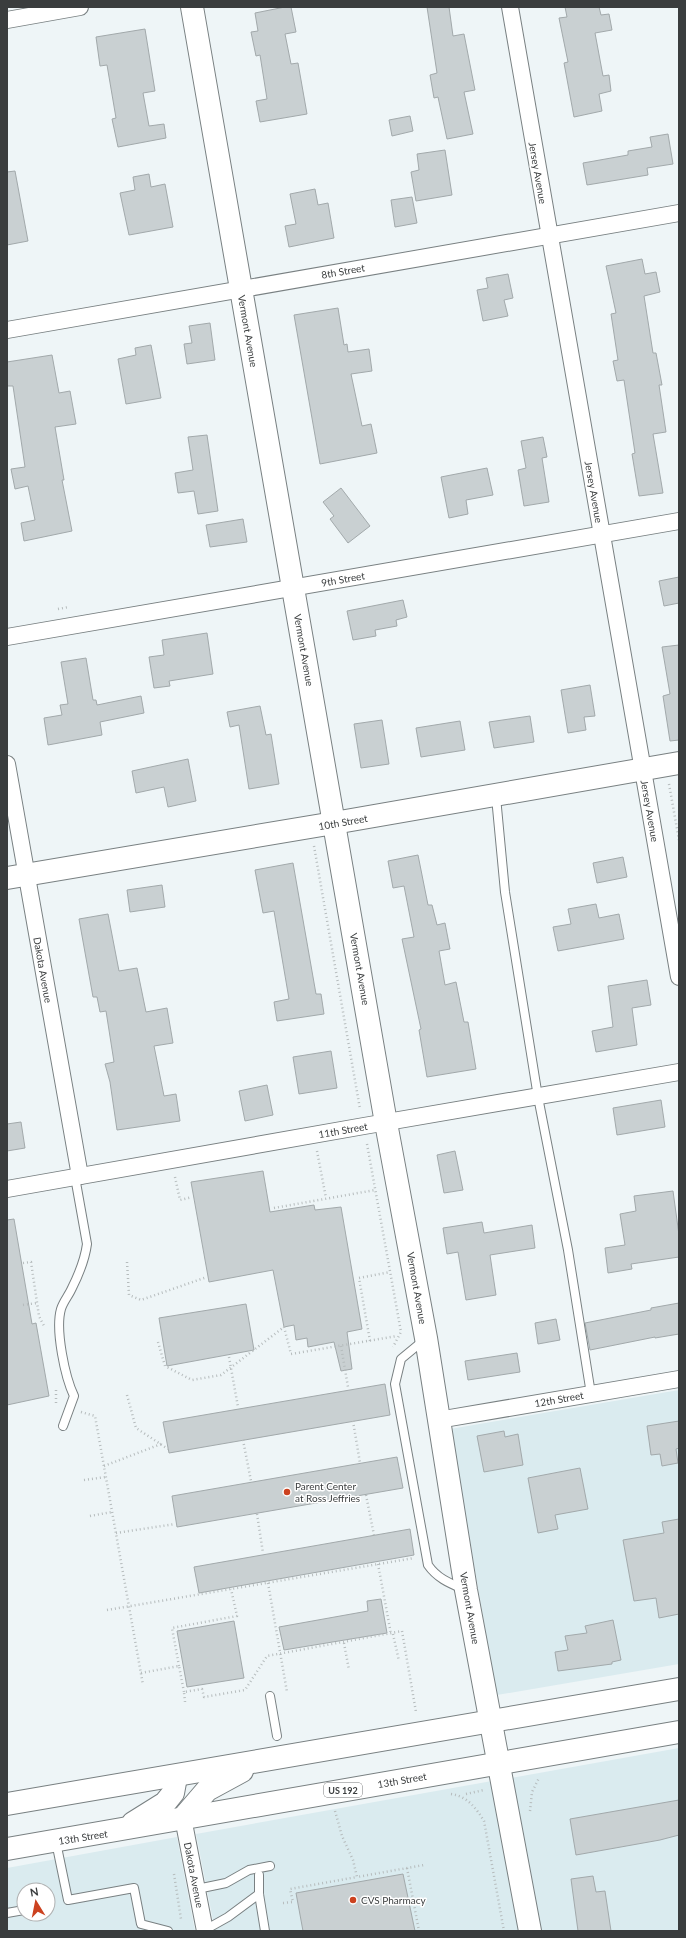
<svg xmlns="http://www.w3.org/2000/svg" width="686" height="1938" font-family="Lato,sans-serif">
<rect width="100%" height="100%" fill="#eef5f7"/>
<g fill="#daebef" fill-rule="evenodd">
<polygon points="679,1390 679,1664 497,1695 450,1429"/>
<polygon points="679,1748 679,1931 540,1931 511,1778"/>
<polygon points="492,1781 521,1931 215,1931 196,1834"/>
<path d="M177,1837L195,1931H7V1868ZM24,1890H48V1914H24Z"/>
</g>
<g fill="#c9d0d2" stroke="#a2a9ab">
<polygon points="285,7 291,7 296,32 285,34 291,64 298,63 307,114 260,122 256,101 267,99 260,55 256,56 251,32 258,31 255,13"/>
<polygon points="427,7 449,7 453,36 464,34 475,90 464,92 473,134 447,139 438,97 434,98 430,75 437,73"/>
<polygon points="565,7 599,7 601,15 609,14 612,30 595,33 603,76 609,75 611,91 599,94 602,111 574,117 564,63 568,62 559,18 567,17"/>
<polygon points="145,29 155,91 143,93 149,126 164,124 166,138 118,147 112,119 116,118 107,65 100,66 96,37"/>
<polygon points="410,116 413,131 392,136 389,120"/>
<polygon points="668,134 673,164 647,168 648,175 587,185 583,163 628,155 628,151 652,147 650,137"/>
<polygon points="445,150 452,195 416,201 411,172 419,170 417,154"/>
<polygon points="15,171 28,241 7,245 7,172"/>
<polygon points="149,174 151,187 165,184 173,227 129,235 120,193 135,190 133,177"/>
<polygon points="315,189 318,205 328,203 334,238 289,247 285,226 296,224 290,194"/>
<polygon points="412,197 417,223 395,227 391,200"/>
<polygon points="642,259 645,274 656,272 660,292 644,296 653,353 656,353 662,385 659,385 666,432 653,434 663,493 639,496 632,454 635,453 624,380 617,381 613,361 618,360 611,314 616,313 606,266"/>
<polygon points="508,274 513,298 504,300 508,316 483,321 477,290 488,288 486,278"/>
<polygon points="338,308 344,345 347,344 348,352 369,349 372,371 351,374 362,426 371,424 377,453 320,464 294,315"/>
<polygon points="210,323 215,360 187,364 184,344 192,343 189,326"/>
<polygon points="151,345 161,398 126,404 118,359 136,355 135,348"/>
<polygon points="52,355 59,393 70,391 76,424 55,427 64,480 62,480 72,531 24,541 21,523 35,520 28,486 15,489 11,469 25,467 13,386 7,386 7,362"/>
<polygon points="207,435 218,511 198,514 194,491 178,493 175,473 193,470 188,437"/>
<polygon points="543,437 547,457 542,458 549,502 524,506 518,470 526,468 521,441"/>
<polygon points="487,468 493,495 466,500 468,514 449,518 441,477"/>
<polygon points="341,488 370,526 348,543 330,519 334,516 323,502"/>
<polygon points="243,519 247,542 210,547 206,525"/>
<polygon points="679,577 679,603 664,606 659,581"/>
<polygon points="403,600 407,617 396,620 397,626 375,630 376,636 353,640 347,611"/>
<polygon points="207,633 213,674 169,681 170,686 154,688 149,657 164,655 162,640"/>
<polygon points="679,645 679,740 670,741 663,696 670,694 662,647"/>
<polygon points="86,658 93,700 96,700 97,705 141,696 144,713 100,722 102,735 48,745 44,718 62,715 60,705 68,704 61,662"/>
<polygon points="590,685 595,716 584,717 586,730 568,733 561,690"/>
<polygon points="260,706 266,735 271,734 279,784 249,789 239,725 230,727 227,712"/>
<polygon points="530,716 534,742 494,748 489,722"/>
<polygon points="382,720 389,764 361,768 354,724"/>
<polygon points="460,721 465,750 421,757 416,728"/>
<polygon points="188,759 196,801 168,807 164,787 136,793 132,771"/>
<polygon points="418,855 428,905 432,905 437,925 445,923 450,949 439,951 445,985 456,982 464,1022 468,1022 476,1069 427,1077 419,1030 421,1029 402,939 414,937 404,886 393,888 388,861"/>
<polygon points="623,857 627,877 597,883 593,863"/>
<polygon points="293,863 316,994 321,994 324,1014 277,1021 274,1002 289,999 274,911 263,913 255,870"/>
<polygon points="162,885 165,907 130,912 127,890"/>
<polygon points="596,904 599,918 619,914 624,939 558,951 553,927 571,924 568,909"/>
<polygon points="108,914 119,971 137,968 146,1012 167,1008 173,1043 154,1046 164,1096 176,1094 180,1121 117,1130 110,1082 105,1064 114,1062 106,1011 100,1012 97,997 93,997 79,919"/>
<polygon points="647,980 651,1005 632,1008 637,1045 596,1052 592,1031 613,1027 608,986"/>
<polygon points="331,1051 337,1088 299,1094 293,1057"/>
<polygon points="267,1085 273,1115 245,1121 239,1091"/>
<polygon points="661,1100 665,1127 617,1135 613,1108"/>
<polygon points="21,1122 25,1148 7,1151 7,1124"/>
<polygon points="455,1151 463,1190 444,1193 437,1155"/>
<polygon points="263,1171 270,1212 314,1205 315,1210 341,1207 362,1329 347,1332 352,1369 341,1371 334,1342 308,1347 307,1338 296,1340 294,1325 284,1327 273,1270 209,1282 191,1182"/>
<polygon points="673,1191 679,1235 679,1257 631,1264 632,1269 608,1273 605,1248 625,1245 620,1214 636,1211 634,1196"/>
<polygon points="14,1219 32,1324 36,1323 49,1396 7,1405 7,1220"/>
<polygon points="482,1222 484,1233 532,1225 535,1248 490,1255 496,1295 466,1300 458,1252 447,1254 443,1228"/>
<polygon points="679,1303 679,1334 655,1338 655,1337 590,1350 585,1323 651,1310 651,1308"/>
<polygon points="246,1304 254,1350 167,1366 159,1318"/>
<polygon points="556,1319 560,1340 538,1344 535,1323"/>
<polygon points="517,1353 520,1372 468,1380 465,1361"/>
<polygon points="385,1384 390,1415 169,1453 163,1422"/>
<polygon points="679,1421 679,1448 676,1449 678,1463 662,1466 660,1454 651,1455 647,1426"/>
<polygon points="504,1431 505,1437 518,1434 523,1465 484,1472 477,1436"/>
<polygon points="397,1457 403,1488 177,1527 172,1496"/>
<polygon points="580,1468 588,1509 555,1515 558,1529 538,1533 528,1478"/>
<polygon points="679,1519 679,1614 659,1618 656,1598 634,1601 623,1540 664,1533 662,1522"/>
<polygon points="410,1529 414,1555 199,1593 194,1567"/>
<polygon points="381,1599 387,1633 284,1650 279,1627 368,1611 367,1601"/>
<polygon points="613,1620 621,1660 612,1662 612,1664 558,1671 555,1652 568,1650 565,1636 587,1633 585,1626"/>
<polygon points="234,1621 244,1678 187,1687 177,1631"/>
<polygon points="679,1800 679,1835 660,1840 576,1855 570,1819"/>
<polygon points="403,1874 415,1931 303,1931 296,1893"/>
<polygon points="593,1876 596,1892 605,1891 611,1931 578,1931 571,1879"/>
</g>
<g fill="none" stroke-linecap="round" stroke-linejoin="round">
<defs>
<g id="lane">
<polyline points="496,797 505,892 538,1097 568,1250 591,1394"/>
<path d="M424,1340L401,1359L395,1384L428,1565C437,1578 449,1583 463,1589"/>
<path d="M63,1426L74,1396C65,1377 55,1330 61,1309C63,1302 69,1295 72,1288C79,1274 85,1259 87,1244L75,1177"/>
<polyline points="270,1696 277,1736"/>
<polyline points="56,1842 68,1900 134,1888 141,1924 168,1931"/>
<polyline points="259,1875 259,1894 265,1931"/>
<polyline points="197,1889 226,1883 249,1870 270,1866"/>
<polyline points="7,1913 24,1910"/>
<polyline points="203,1931 228,1917 259,1894"/>
</g>
<g id="street">
<polyline points="510,7 679,977"/>
<polyline points="7,20 80,7"/>
<polyline points="7,330 679,213"/>
<polyline points="7,637 679,521"/>
<polyline points="7,764 80,1176"/>
<polyline points="7,1189 364,1126 679,1072"/>
<polyline points="438,1420 679,1379"/>
<polyline points="183,1818 205,1931"/>
</g>
<g id="secondary">
<polyline points="192,7 386,1123 426,1338 466,1590 530,1931"/>
<polyline points="7,878 334,823 679,763"/>
</g>
<g id="highway">
<polyline points="7,1804 679,1689"/>
<polyline points="183,1818 207,1790 242,1771"/>
<polyline points="133,1823 165,1803 173,1793 176,1777"/>
<polyline points="7,1849 679,1732"/>
</g>
</defs>
<use href="#lane" stroke="#798082" stroke-width="10"/>
<use href="#street" stroke="#798082" stroke-width="18"/>
<use href="#secondary" stroke="#798082" stroke-width="24"/>
<use href="#highway" stroke="#798082" stroke-width="24"/>
<g stroke="#b6bcbd" stroke-width="2.5" stroke-dasharray="1 3" stroke-linecap="butt">
<polyline points="58,609 69,607"/>
<polyline points="669,784 679,840"/>
<polyline points="314,846 360,1109"/>
<polyline points="367,1144 401,1332 393,1347"/>
<polyline points="317,1151 326,1198"/>
<polyline points="175,1177 180,1200 192,1197"/>
<polyline points="274,1208 375,1190"/>
<polyline points="127,1262 129,1295 141,1300 207,1277"/>
<polyline points="23,1263 31,1262 39,1316 44,1326"/>
<polyline points="23,1305 37,1303"/>
<polyline points="370,1341 359,1278 390,1272"/>
<polyline points="158,1342 165,1366 192,1380 221,1375 284,1327 291,1354 397,1336"/>
<polyline points="341,1346 348,1387"/>
<polyline points="229,1357 238,1407"/>
<polyline points="56,1390 56,1403"/>
<polyline points="127,1395 136,1428 168,1449"/>
<polyline points="81,1412 95,1416 143,1685"/>
<polyline points="353,1421 360,1463"/>
<polyline points="243,1440 251,1481"/>
<polyline points="104,1466 161,1444"/>
<polyline points="84,1480 106,1477"/>
<polyline points="366,1495 374,1535"/>
<polyline points="257,1514 263,1553"/>
<polyline points="90,1516 112,1512"/>
<polyline points="116,1533 175,1524"/>
<polyline points="378,1564 391,1634"/>
<polyline points="268,1583 287,1692"/>
<polyline points="107,1610 414,1558"/>
<polyline points="393,1634 399,1661"/>
<polyline points="344,1643 349,1670"/>
<polyline points="179,1666 172,1628 237,1616 231,1589"/>
<polyline points="141,1673 179,1666 184,1692"/>
<polyline points="185,1702 184,1692 202,1689 204,1697 245,1690 267,1656 402,1631 416,1712"/>
<path d="M451,1794C467,1796 476,1808 484,1821L504,1931"/>
<polyline points="466,1794 484,1790"/>
<polyline points="335,1811 342,1836 353,1860 357,1877 424,1865"/>
<polyline points="530,1811 532,1792 539,1778"/>
<polyline points="407,1868 419,1931"/>
<polyline points="174,1874 181,1919"/>
<polyline points="283,1903 293,1902 290,1889 357,1877"/>
</g>
<use href="#lane" stroke="#fff" stroke-width="8"/>
<use href="#street" stroke="#fff" stroke-width="16"/>
<use href="#secondary" stroke="#fff" stroke-width="22"/>
<use href="#highway" stroke="#fff" stroke-width="22"/>
</g>
<g fill="#cc4220" stroke="#fff" stroke-width="1.5">
<circle cx="287" cy="1492" r="4"/>
<circle cx="353" cy="1900" r="4"/>
</g>
<g text-anchor="middle" dominant-baseline="central" stroke-width="3" stroke-linejoin="round" paint-order="stroke">
<rect fill="#fff" stroke="#757778" stroke-width="1" x="324" y="1783" width="38" height="14" rx="3"/>
<g font-size="9" font-weight="bold" fill="#3a3d3e">
<text x="343" y="1790">US 192</text>
</g>
<g font-size="10" fill="#3a3d3e" stroke="#fff">
<text transform="translate(538 173) rotate(80)">Jersey Avenue</text>
<text transform="translate(343 271) rotate(-10)">8th Street</text>
<text transform="translate(248 331) rotate(80)">Vermont Avenue</text>
<text transform="translate(594 492) rotate(80)">Jersey Avenue</text>
<text transform="translate(343 579) rotate(-10)">9th Street</text>
<text transform="translate(304 650) rotate(80)">Vermont Avenue</text>
<text transform="translate(650 811) rotate(80)">Jersey Avenue</text>
<text transform="translate(343 822) rotate(-10)">10th Street</text>
<text transform="translate(360 969) rotate(80)">Vermont Avenue</text>
<text transform="translate(43 970) rotate(80)">Dakota Avenue</text>
<text transform="translate(343 1130) rotate(-10)">11th Street</text>
<text transform="translate(417 1288) rotate(80)">Vermont Avenue</text>
<text transform="translate(559 1399) rotate(-10)">12th Street</text>
<text transform="translate(470 1608) rotate(80)">Vermont Avenue</text>
<text transform="translate(402 1780) rotate(-10)">13th Street</text>
<text transform="translate(83 1837) rotate(-9)">13th Street</text>
<text transform="translate(194 1875) rotate(79)">Dakota Avenue</text>
</g>
<g font-size="10" fill="#3a3d3e" stroke="#fff" text-anchor="start">
<text x="295" y="1486">Parent Center<tspan x="295" dy="12">at Ross Jeffries</tspan></text>
<text x="361" y="1900">CVS Pharmacy</text>
</g>
</g>
<rect width="686" height="1938" fill="none" stroke="#3a3d3e" stroke-width="16"/>
<g transform="translate(36 1902) rotate(350)"><circle r="19" fill="#ffffff" stroke="#b0b1b2"/>
<path d="M0-3L7 15L0 10L-7 15Z" fill="#cc4220"/>
<text y="-6" font-size="11" font-weight="bold" text-anchor="middle" fill="#3a3d3e">N</text>
</g>
</svg>
